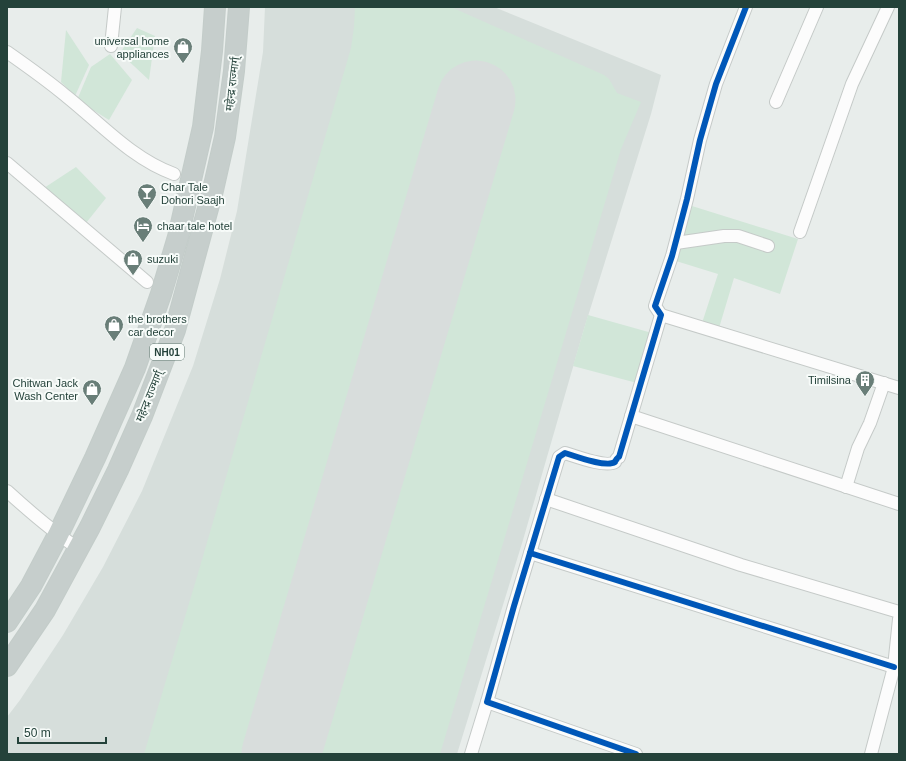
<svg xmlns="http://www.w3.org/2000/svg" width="906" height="761" font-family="Helvetica,'Noto Sans Devanagari',sans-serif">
<rect width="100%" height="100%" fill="#e8edeb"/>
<polygon fill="#d6dedb" points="265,7 494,7 661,75 651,114 584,329 523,540 457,754 7,754 7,717 20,700 63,635 103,567 142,491 193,366 220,279 237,211 263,52"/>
<g fill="#d1e6d8">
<polygon points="355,7 451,7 604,75 609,79 617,93 641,102 621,149 440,754 313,754 508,101 458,88 259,754 144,754 199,570 351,48 354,27"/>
<polygon points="137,28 155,36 149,80 120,53"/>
<polygon points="66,30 89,65 75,96 61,82"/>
<polygon points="110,54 132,80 109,120 77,100 91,67"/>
<polygon points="76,167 106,198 86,223 44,188"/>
<polygon points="692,206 798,239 780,294 734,278 719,328 702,323 718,274 676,261"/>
<polygon points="588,315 652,333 637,383 573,366"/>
</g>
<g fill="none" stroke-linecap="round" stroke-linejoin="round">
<polyline stroke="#d8dddc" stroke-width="79" points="281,754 476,100"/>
<defs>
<g id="minor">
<polyline points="111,46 115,7"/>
<path d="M7,52C27,66 47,80 66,96C100,123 132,159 174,174"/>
<polyline points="776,102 817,7"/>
<polyline points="7,163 147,282"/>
<polyline points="800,232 852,84 888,7"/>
<polyline points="676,243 724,236 738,236 768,246"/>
<polyline points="661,315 899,388"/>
<polyline points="631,416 899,504"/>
<polyline points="846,487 858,448 870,423 884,383"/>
<path d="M7,491C30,512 53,532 79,549"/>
<polyline points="546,499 741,565 899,612"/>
<polyline points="530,553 894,667"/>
<polyline points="471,754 487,702"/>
<path d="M636,754L487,702L514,606L559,457L565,453C575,456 606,468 615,462C615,461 618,457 619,457L661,315L655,306L672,256L687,199L700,140L716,84L746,7"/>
<polyline points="871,754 894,667 899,619"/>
</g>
<g id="trunk">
<polyline points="7,622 31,586 58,535 95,458 135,368 161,294 178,237 203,127 212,51 215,7"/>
<polyline points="7,666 45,610 90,527 118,470 142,416 175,330 213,190 225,137 234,71 239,7"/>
</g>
</defs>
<use href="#minor" stroke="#c5cac8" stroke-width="14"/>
<use href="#trunk" stroke="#c3ccc9" stroke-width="22"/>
<use href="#minor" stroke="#fcfcfc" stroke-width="12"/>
<use href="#trunk" stroke="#c6cecc" stroke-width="20"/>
<defs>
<g id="cycleway">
<polyline points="530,553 894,667"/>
<path d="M636,754L487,702L514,606L559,457L565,453C575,456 606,468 615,462C615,461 618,457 619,457L661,315L655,306L672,256L687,199L700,140L716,84L746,7"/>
</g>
</defs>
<use href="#cycleway" stroke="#f7fbf9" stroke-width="8"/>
<use href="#cycleway" stroke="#0057b8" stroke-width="6"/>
</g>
<defs>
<symbol id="shop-pin" viewBox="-11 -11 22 30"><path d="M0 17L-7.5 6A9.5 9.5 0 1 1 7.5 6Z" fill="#697e78" stroke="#f7fbf9"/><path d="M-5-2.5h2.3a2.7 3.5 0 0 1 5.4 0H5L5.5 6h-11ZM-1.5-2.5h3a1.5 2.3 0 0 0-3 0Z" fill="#fff"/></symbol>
<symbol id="bar-pin" viewBox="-11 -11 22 30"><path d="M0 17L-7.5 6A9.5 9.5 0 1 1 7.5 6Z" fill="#697e78" stroke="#f7fbf9"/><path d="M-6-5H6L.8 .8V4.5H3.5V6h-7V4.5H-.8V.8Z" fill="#fff"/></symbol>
<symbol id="hotel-pin" viewBox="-11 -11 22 30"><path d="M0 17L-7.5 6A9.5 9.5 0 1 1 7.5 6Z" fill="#697e78" stroke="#f7fbf9"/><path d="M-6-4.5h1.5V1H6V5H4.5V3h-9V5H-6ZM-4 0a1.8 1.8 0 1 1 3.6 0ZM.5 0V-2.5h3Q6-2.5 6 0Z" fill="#fff"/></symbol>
<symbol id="building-pin" viewBox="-11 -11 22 30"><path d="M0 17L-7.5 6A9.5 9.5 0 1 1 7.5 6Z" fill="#697e78" stroke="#f7fbf9"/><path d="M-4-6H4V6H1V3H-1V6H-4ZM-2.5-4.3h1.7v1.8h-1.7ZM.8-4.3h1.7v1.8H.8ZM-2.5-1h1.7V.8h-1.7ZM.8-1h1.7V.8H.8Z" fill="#fff"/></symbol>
</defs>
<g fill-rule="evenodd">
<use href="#shop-pin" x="172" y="36" width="22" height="30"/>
<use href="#bar-pin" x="136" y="182" width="22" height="30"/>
<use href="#hotel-pin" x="132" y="215" width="22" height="30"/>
<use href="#shop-pin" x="122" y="248" width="22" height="30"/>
<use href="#shop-pin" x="103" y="314" width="22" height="30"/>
<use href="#building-pin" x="854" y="369" width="22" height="30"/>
<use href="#shop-pin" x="81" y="378" width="22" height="30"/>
</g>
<g text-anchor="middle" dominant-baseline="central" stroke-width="4" stroke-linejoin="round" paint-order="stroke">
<rect fill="#f7fbf9" stroke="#637a73" stroke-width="1" x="150" y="344" width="34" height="16" rx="3"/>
<g font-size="10" font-weight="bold" fill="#24423a">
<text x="167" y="352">NH01</text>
</g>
<g font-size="11" fill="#24423a" stroke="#f7fbf9" text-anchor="start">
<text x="169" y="41" text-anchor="end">universal home<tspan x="169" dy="13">appliances</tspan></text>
<text x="161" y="187">Char Tale<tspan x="161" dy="13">Dohori Saajh</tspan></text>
<text x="157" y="226">chaar tale hotel</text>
<text x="147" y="259">suzuki</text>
<text x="128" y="319">the brothers<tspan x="128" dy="13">car decor</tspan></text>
<text x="851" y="380" text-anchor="end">Timilsina</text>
<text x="78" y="383" text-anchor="end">Chitwan Jack<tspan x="78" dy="13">Wash Center</tspan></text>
</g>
<g font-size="11" fill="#24423a" stroke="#f7fbf9">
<text transform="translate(232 84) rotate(-83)">महेन्द्र राज्मार्ग्</text>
<text transform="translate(149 396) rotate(-68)">महेन्द्र राज्मार्ग्</text>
</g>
</g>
<rect width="906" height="761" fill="none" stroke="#24423a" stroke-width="16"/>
<path d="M18 737v6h88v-6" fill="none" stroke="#24423a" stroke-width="2"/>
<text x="24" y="737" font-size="12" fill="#24423a" stroke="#f7fbf9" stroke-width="3" paint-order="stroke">50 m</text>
</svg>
